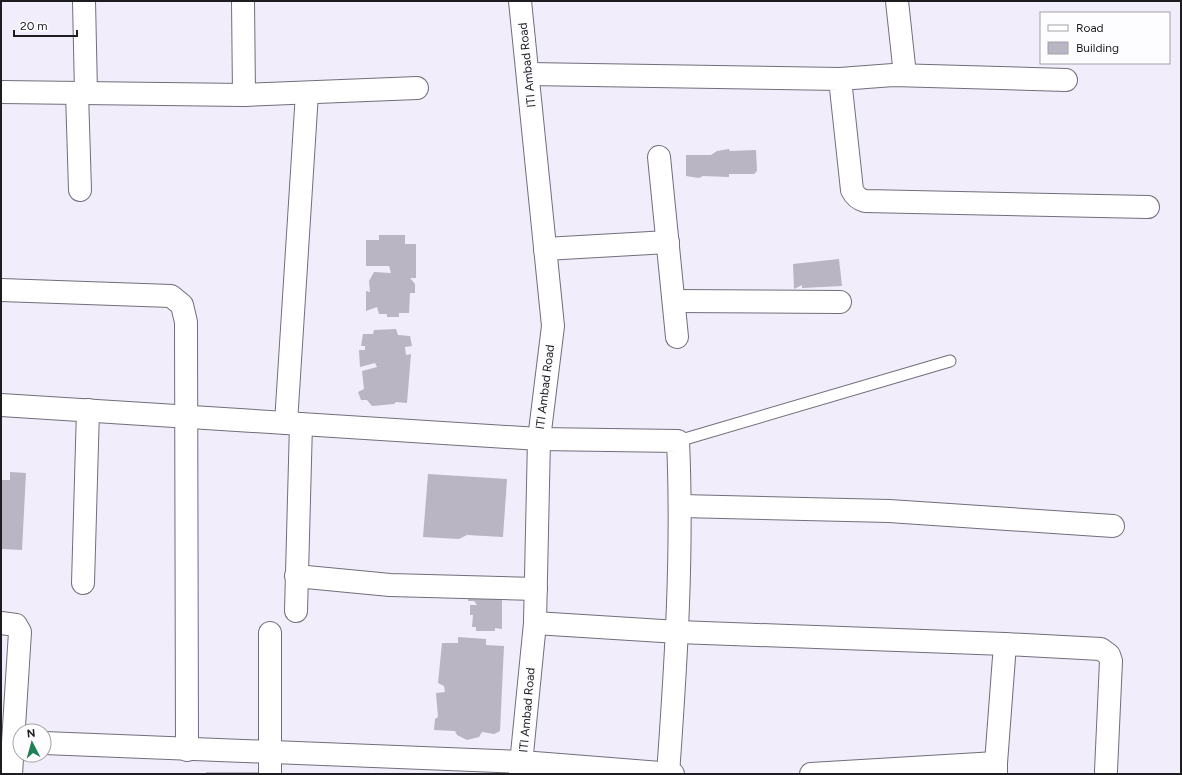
<svg xmlns="http://www.w3.org/2000/svg" width="1182" height="775" font-family="Figtree,sans-serif">
<rect width="100%" height="100%" fill="#f1edfb"/>
<g fill="#b9b5c2">
<polygon points="729,149 730,151 756,150 757,171 754,174 729,174 729,177 703,176 699,178 686,176 686,155 711,155 717,151"/>
<polygon points="379,235 405,235 405,244 416,244 416,278 410,278 415,284 415,293 410,293 409,313 399,313 399,317 387,317 387,314 379,314 377,307 366,311 366,291 370,292 369,281 374,272 391,273 389,266 366,266 366,240 379,240"/>
<polygon points="839,259 842,286 802,288 802,285 794,289 793,264"/>
<polygon points="396,329 398,335 410,336 412,346 405,347 406,355 411,354 407,403 396,402 394,404 372,406 367,400 361,400 358,392 364,389 362,371 377,367 375,363 360,367 359,350 365,350 365,346 361,346 363,334 373,334 374,330"/>
<polygon points="10,472 26,473 22,550 1,549 1,480 10,480"/>
<polygon points="428,474 507,479 503,537 467,535 459,539 423,537"/>
<polygon points="468,596 502,597 502,629 495,628 495,631 476,631 476,627 472,627 473,615 470,615 470,605 477,605 474,601 468,601"/>
<polygon points="458,637 486,639 486,645 504,646 500,731 494,734 482,732 479,737 467,740 457,735 455,731 434,730 435,719 438,717 436,693 445,692 444,686 438,683 442,643 458,643"/>
<rect x="206" y="772" width="53" height="2"/>
</g>
<g fill="none" stroke-linecap="round" stroke-linejoin="round">
<defs>
<polyline id="lane" points="678,441 950,361"/>
<g id="street">
<polyline points="84,1 86,93"/>
<polyline points="243,1 244,95"/>
<polyline points="897,1 905,75"/>
<path d="M528,74L840,79L852,190C855,196 858,199 865,201L1148,207"/>
<polyline points="840,79 893,75 1066,80"/>
<polyline points="1,92 244,95 417,88"/>
<polyline points="77,93 80,190"/>
<polyline points="659,157 677,337"/>
<polyline points="545,249 668,242"/>
<polyline points="1,290 171,296 182,305 186,322 187,750"/>
<polyline points="674,301 840,302"/>
<path d="M1,405L539,439L678,441C683,552 676,663 668,774"/>
<polyline points="286,423 307,93"/>
<polyline points="681,506 889,511 1113,526"/>
<polyline points="296,576 390,585 536,589"/>
<polyline points="83,583 88,410"/>
<polyline points="296,611 301,424"/>
<polyline points="1,623 16,625 20,632 11,774"/>
<polyline points="535,623 678,632 1005,644 1101,649 1109,655 1111,661 1106,771"/>
<polyline points="270,633 270,774"/>
<polyline points="44,743 522,762 673,774"/>
<polyline points="996,763 1005,644"/>
<polyline points="811,774 996,763 996,774"/>
</g>
<polyline id="secondary" points="520,774 535,623 539,439 553,326 520,1"/>
</defs>
<use href="#lane" stroke="#716e7a" stroke-width="13"/>
<use href="#street" stroke="#716e7a" stroke-width="24"/>
<use href="#secondary" stroke="#716e7a" stroke-width="24"/>
<use href="#lane" stroke="#fff" stroke-width="11"/>
<use href="#street" stroke="#fff" stroke-width="22"/>
<use href="#secondary" stroke="#fff" stroke-width="22"/>
</g>
<g text-anchor="middle" dominant-baseline="central" stroke-width="4" stroke-linejoin="round" paint-order="stroke">
<g font-size="12" fill="#1d1c21" stroke="#fdfcff">
<text transform="translate(527 65) rotate(-96)">ITI Ambad Road</text>
<text transform="translate(545 387) rotate(-83)">ITI Ambad Road</text>
<text transform="translate(527 710) rotate(-85)">ITI Ambad Road</text>
</g>
</g>
<rect width="1182" height="775" fill="none" stroke="#1d1c21" stroke-width="4"/>
<rect x="1040" y="12" width="130" height="52" fill="#fdfcff" stroke="#a3a2a6"/>
<rect x="1048" y="25" width="20" height="6" fill="#ffffff" stroke="#a3a2a6"/>
<text x="1076" y="32" font-size="12" fill="#1d1c21">Road</text>
<rect x="1048" y="42" width="20" height="12" fill="#b9b5c2" stroke="#a3a2a6"/>
<text x="1076" y="52" font-size="12" fill="#1d1c21">Building</text>
<g transform="translate(32 743) rotate(354)"><circle r="19" fill="#fdfcff" stroke="#a3a2a6"/>
<path d="M0-3L7 15L0 10L-7 15Z" fill="#217f56"/>
<text y="-6" font-size="11" font-weight="bold" text-anchor="middle" fill="#1d1c21">N</text>
</g>
<path d="M14 30v6h63v-6" fill="none" stroke="#1d1c21" stroke-width="2"/>
<text x="20" y="30" font-size="12" fill="#1d1c21" stroke="#fdfcff" stroke-width="3" paint-order="stroke">20 m</text>
</svg>
